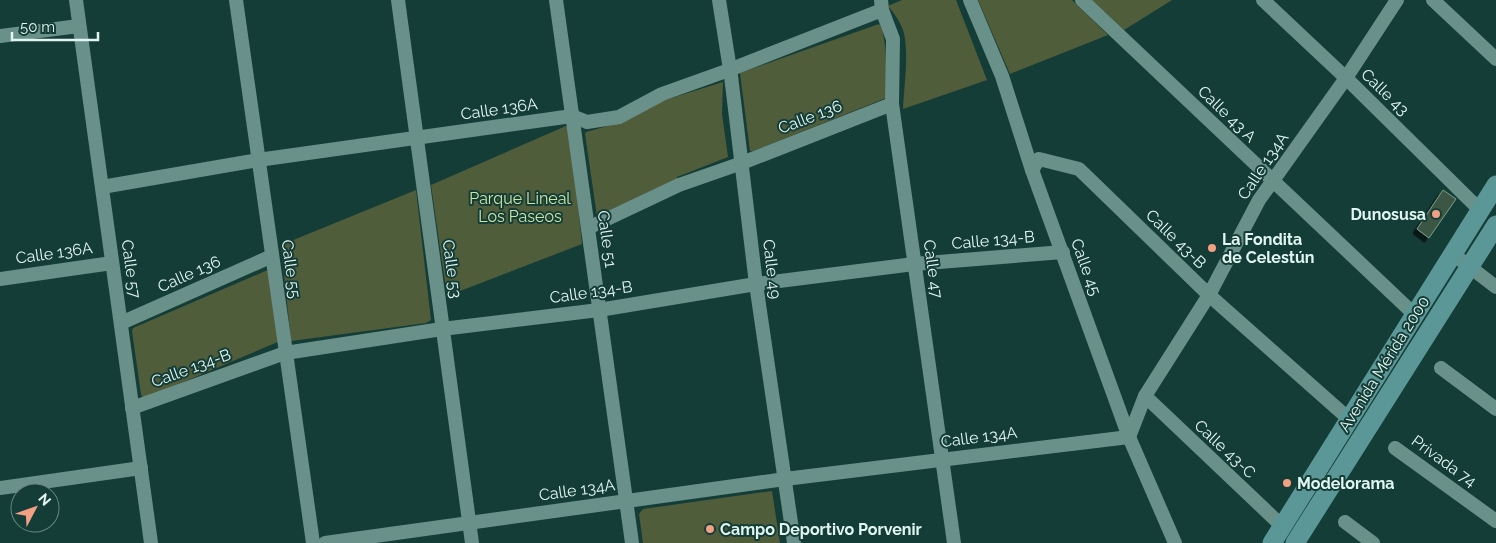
<svg xmlns="http://www.w3.org/2000/svg" width="1496" height="543" font-family="Raleway,sans-serif">
<defs>
<filter id="shadow"><feDropShadow dx="-4.5" dy="4.5" stdDeviation="0" flood-color="#0009"/></filter>
</defs>
<rect width="100%" height="100%" fill="#153d37"/>
<g fill="#505d3b">
<path d="M902,0H956L987,80L903,109C904,85 909,57 904,33C901,23 895,14 888,6Z"/>
<polygon points="978,0 1072,0 1108,35 1010,74"/>
<polygon points="1092,0 1172,0 1124,30"/>
<path d="M879,24C888,35 886,82 886,98L753,151H750L740,73Z"/>
<polygon points="723,82 722,114 728,157 677,177 677,179 597,216 585,134 586,132 622,122 662,101"/>
<polygon points="566,126 570,128 582,244 447,296 431,185"/>
<polygon points="416,190 431,320 426,323 291,341 281,245"/>
<polygon points="270,269 280,341 146,398 143,398 141,394 132,331 133,328"/>
<polygon points="772,491 780,543 643,543 639,514 643,509"/>
</g>
<polygon fill="#3b5744" stroke="#7e9c86" filter="url(#shadow)" points="1443,190 1456,199 1429,238 1417,229"/>
<g fill="none" stroke-linecap="round" stroke-linejoin="round">
<g stroke="#69918a" stroke-width="14">
<polyline points="76,0 151,543"/>
<polyline points="236,0 313,543"/>
<polyline points="398,0 472,543"/>
<polyline points="556,0 632,543"/>
<polyline points="719,0 731,76 756,284 794,543"/>
<polyline points="881,0 882,10 893,39 892,104 954,543"/>
<polyline points="970,0 1002,76 1032,170 1129,437 1175,543"/>
<polyline points="1082,0 1415,315"/>
<polyline points="1263,0 1346,78 1480,210"/>
<polyline points="1433,0 1496,59"/>
<polyline points="0,36 79,26"/>
<polyline points="1032,170 1039,159 1079,169 1209,295 1349,419"/>
<polyline points="102,187 258,160 572,116 587,122 619,117 662,94 729,70 882,10"/>
<polyline points="588,228 679,185 742,163 892,104"/>
<polyline points="1453,254 1496,287"/>
<polyline points="0,279 112,263"/>
<polyline points="121,323 272,256"/>
<polyline points="1441,368 1496,409"/>
<polyline points="1145,396 1282,526"/>
<polyline points="132,408 285,353 442,329 599,310 756,284 914,264 1063,252"/>
<polyline points="1129,437 1145,396 1209,295 1259,200 1346,78 1397,0"/>
<polyline points="1395,448 1496,521"/>
<polyline points="0,488 141,468"/>
<polyline points="1345,522 1373,543"/>
<polyline points="325,543 785,479 1129,437"/>
</g>
<g stroke="#5b9797" stroke-width="19">
<polyline points="1272,543 1496,185"/>
<polyline points="1295,543 1496,225"/>
</g>
</g>
<g fill="#f39f84" stroke="#153d37" stroke-width="2">
<circle cx="1436" cy="214" r="5"/>
<circle cx="1212" cy="248" r="5"/>
<circle cx="1287" cy="483" r="5"/>
<circle cx="710" cy="529" r="5"/>
</g>
<g text-anchor="middle" dominant-baseline="central" stroke-width="4" stroke-linejoin="round" paint-order="stroke">
<g font-size="16" fill="#e1f6f1" stroke="#153d37">
<text transform="translate(1385 92) rotate(44)">Calle 43</text>
<text transform="translate(499 109) rotate(-8)">Calle 136A</text>
<text transform="translate(1227 114) rotate(44)">Calle 43 A</text>
<text transform="translate(810 117) rotate(-21)">Calle 136</text>
<text transform="translate(1263 166) rotate(-56)">Calle 134A</text>
<text transform="translate(607 239) rotate(82)">Calle 51</text>
<text transform="translate(1176 239) rotate(44)">Calle 43-B</text>
<text transform="translate(993 240) rotate(-5)">Calle 134-B</text>
<text transform="translate(54 253) rotate(-8)">Calle 136A</text>
<text transform="translate(1086 267) rotate(70)">Calle 45</text>
<text transform="translate(131 269) rotate(82)">Calle 57</text>
<text transform="translate(291 269) rotate(82)">Calle 55</text>
<text transform="translate(452 269) rotate(82)">Calle 53</text>
<text transform="translate(772 269) rotate(83)">Calle 49</text>
<text transform="translate(933 269) rotate(82)">Calle 47</text>
<text transform="translate(189 274) rotate(-24)">Calle 136</text>
<text transform="translate(591 292) rotate(-8)">Calle 134-B</text>
<text transform="translate(1384 364) rotate(-58)">Avenida Mérida 2000</text>
<text transform="translate(191 368) rotate(-20)">Calle 134-B</text>
<text transform="translate(979 437) rotate(-7)">Calle 134A</text>
<text transform="translate(1225 449) rotate(43)">Calle 43-C</text>
<text transform="translate(1444 461) rotate(36)">Privada 74</text>
<text transform="translate(577 490) rotate(-8)">Calle 134A</text>
</g>
<g font-size="16" fill="#cde5a3" stroke="#153d37">
<text x="520" y="198">Parque Lineal<tspan x="520" dy="18">Los Paseos</tspan></text>
</g>
<g font-size="16" font-weight="bold" fill="#e1f6f1" stroke="#153d37" text-anchor="start">
<text x="1426" y="214" text-anchor="end">Dunosusa</text>
<text x="1222" y="239">La Fondita<tspan x="1222" dy="18">de Celestún</tspan></text>
<text x="1297" y="483">Modelorama</text>
<text x="720" y="529">Campo Deportivo Porvenir</text>
</g>
</g>
<g transform="translate(35 508) rotate(49)"><circle r="24" fill="#153d37" stroke="#678781"/>
<path d="M0-4L9 19L0 12L-9 19Z" fill="#f39f84"/>
<text y="-8" font-size="14" font-weight="bold" text-anchor="middle" fill="#e1f6f1">N</text>
</g>
<path d="M12 32v8h86v-8" fill="none" stroke="#e1f6f1" stroke-width="2.5"/>
<text x="20" y="32" font-size="15" fill="#e1f6f1" stroke="#153d37" stroke-width="4" paint-order="stroke">50 m</text>
</svg>
